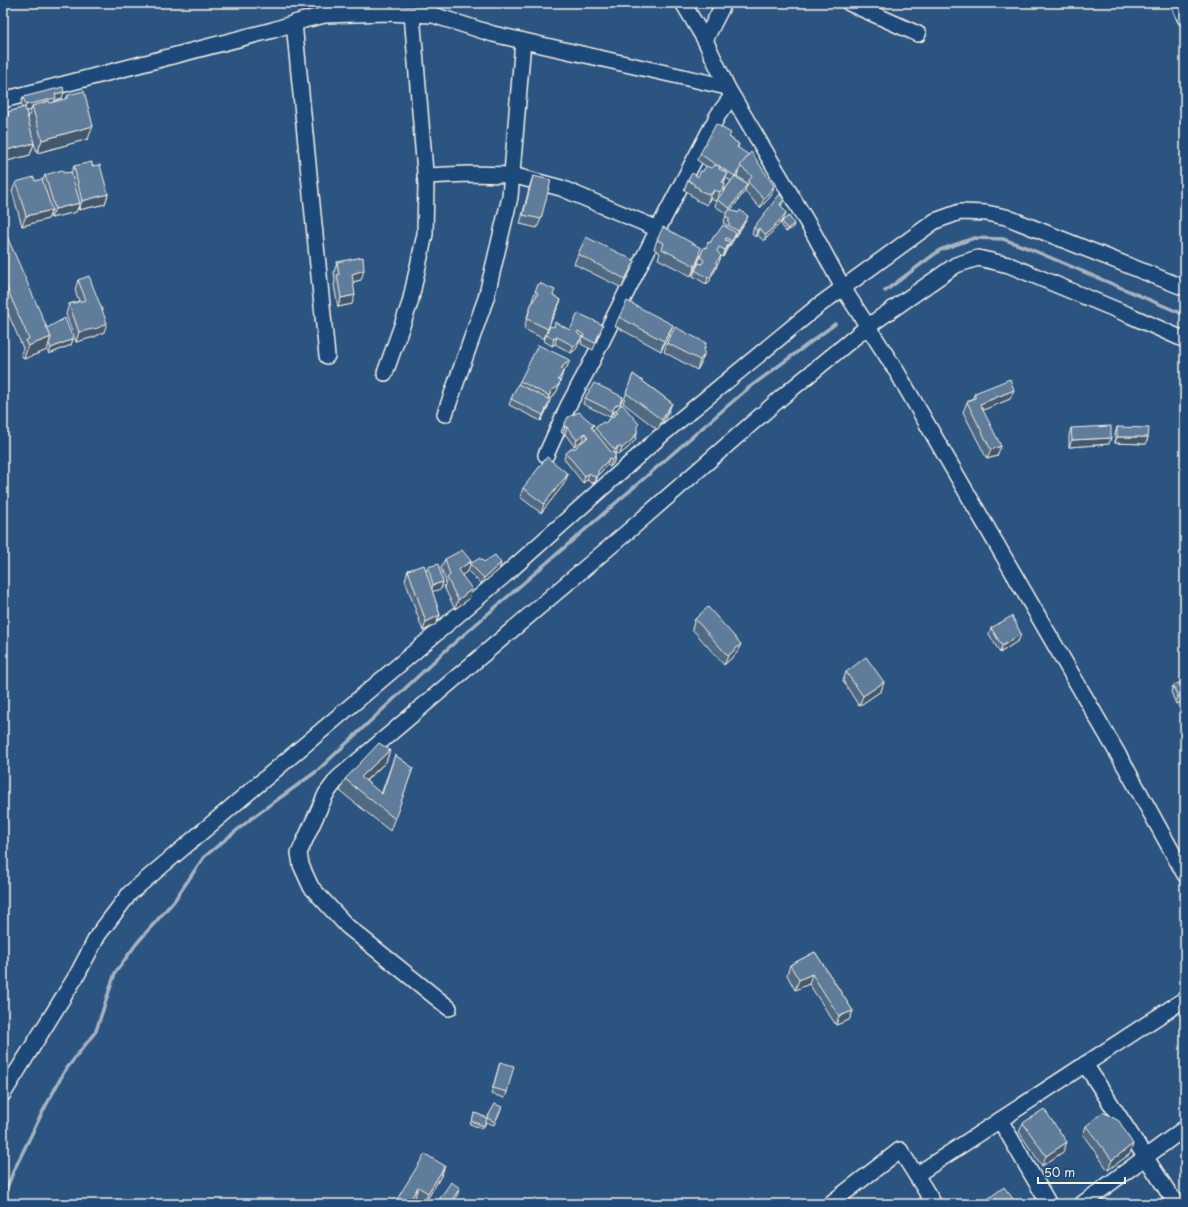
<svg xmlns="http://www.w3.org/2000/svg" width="1188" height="1207" font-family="'Playpen Sans',sans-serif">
<rect width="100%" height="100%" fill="#2c5481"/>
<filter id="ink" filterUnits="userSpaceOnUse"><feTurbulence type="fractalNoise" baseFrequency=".025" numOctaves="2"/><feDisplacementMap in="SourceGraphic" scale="8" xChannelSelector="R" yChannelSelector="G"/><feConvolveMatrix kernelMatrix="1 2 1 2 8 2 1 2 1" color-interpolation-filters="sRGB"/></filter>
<g filter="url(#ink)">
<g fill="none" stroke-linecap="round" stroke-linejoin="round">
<g stroke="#a7b4c0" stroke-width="3.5">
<polyline points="885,291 940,250 974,238 1003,239 1030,249 1185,315"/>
<polyline points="3,1197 14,1170 42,1113 64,1072 96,1031 115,973 137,943 174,901 204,857 252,818 317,771 445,651 746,390 835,324"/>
</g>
<defs>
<g id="minor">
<polyline points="683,3 705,40 727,87 813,232 843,288 897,372 1126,768 1185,875"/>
<polyline points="849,3 918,34"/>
<polyline points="1179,3 1185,18"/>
<polyline points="294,23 327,356"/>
<polyline points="705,40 724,3"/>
<polyline points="3,100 273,30 304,20 325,15 386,13 433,15 493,34 727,87"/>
<polyline points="425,176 469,174 512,175 561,188 658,229"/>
<polyline points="385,373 410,303 425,234 426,184 412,14"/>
<polyline points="445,414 486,298 510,197 523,41"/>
<polyline points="546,455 568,406 589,367 658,229 718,115 732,96"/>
<polyline points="449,1008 347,926 311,887 301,865 299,853 326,794 338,778 632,528 782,397 867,327 956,265 978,258 1009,265 1129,315 1185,340"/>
<polyline points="1085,1064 1176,1204"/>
<polyline points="3,1094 77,975 98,935 130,893 505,575 664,433 818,306 935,221 960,212 986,213 1006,217 1185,288"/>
<polyline points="1000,1120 1049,1204"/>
<polyline points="916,1175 1185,999"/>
<polyline points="830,1204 900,1150 916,1175 934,1204"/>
<polyline points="1082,1204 1185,1128"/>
</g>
</defs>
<use href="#minor" stroke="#f4f1e8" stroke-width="18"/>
<use href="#minor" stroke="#1f4a7a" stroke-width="15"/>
</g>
<g fill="#516a84" stroke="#f4f1e8" fill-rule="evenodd">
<path d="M68,95L88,139L37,153L34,143L30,155L3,162V117L6,116L8,112L22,108L21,103L23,97L62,98L55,100L54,102L66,99ZM31,110L28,118L26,111Z"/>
<path d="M729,137L739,144L738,148L771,196L760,208L745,191L731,210L738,213L748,216L745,222L736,237H735L729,247H728L723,257L721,256L719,262L717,264L715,271L711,276L710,281L706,284L693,276L698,264V263L704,247L706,248L716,235L727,227V225L723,223L727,214L715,206L717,200L731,181L726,178L724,183L725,184L722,194L716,201L710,199L707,205L696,200V198L690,195L691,194L684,190L688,180L698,177L707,167L697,160L700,154ZM737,176L748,184L747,185L736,177Z"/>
<polygon points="74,166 92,166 108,194 105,204 79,210 78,207 76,212 51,218 50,214 48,219 22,226 12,191 16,182 43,180 45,175 71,173"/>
<polygon points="533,176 541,219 537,228 520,224 530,185"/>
<polygon points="781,206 786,213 782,221 793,227 786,232 781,224 782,221 764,241 757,235 755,237 752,234 754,227"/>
<polygon points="3,236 47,328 73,339 71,345 49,354 47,350 24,359 21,354 23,348 3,302"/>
<polygon points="657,240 699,254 697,265 691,276 658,259 660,253 654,249"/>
<polygon points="578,254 631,270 622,288 574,264"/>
<polygon points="337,262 361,280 353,282 352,304 338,307 334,285 335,281 334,272"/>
<polygon points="78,280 104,332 94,337 76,342 66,314 69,304 79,301 75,290"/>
<polygon points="539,283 553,295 561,300 557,309 549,325 544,339 524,329 528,314 531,305 533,301 532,300"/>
<polygon points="619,317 669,335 661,351 615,326"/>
<polygon points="570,330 601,331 593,350 581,344 582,341 580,340 576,349 571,353 555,344 552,346 544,341 546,335"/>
<polygon points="667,343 706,343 704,350 700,365 697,370 664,352"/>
<polygon points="570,360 566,369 563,372 557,391 552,398 549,398 548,399 548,407 541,421 509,405 511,399 520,381"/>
<polygon points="633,374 672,403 668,413 658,430 623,403"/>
<polygon points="975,393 1010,399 983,410 997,456 987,459 963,412 967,402 972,399"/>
<polygon points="623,397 619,407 637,430 637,433 635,440 629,447 620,454 616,453 615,454 615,457 613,464 610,467 607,465 598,475 596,481 593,484 587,480 583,483 564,459 566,453 574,449 584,441 583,440 574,446 565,434 563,434 561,432 564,425 594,425 592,429 594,431 595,428 605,423 613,416 615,411 613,412 610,417 583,404 585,398"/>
<polygon points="1117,427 1148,437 1146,444 1115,443 1115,434"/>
<polygon points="1071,428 1109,444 1069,447 1069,435"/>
<polygon points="568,474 564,484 541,513 520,497 523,488"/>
<polygon points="445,559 471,561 470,564 484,562 499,570 481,584 468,571 462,575 469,599 455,609 444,587 446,582 441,568"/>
<polygon points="428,567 443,582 441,589 432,591 440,615 436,624 423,631 405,580 408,570 426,572"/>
<polygon points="695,619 737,653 724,665 692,629"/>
<polygon points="991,628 1019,640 1000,653 989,634"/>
<polygon points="846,672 884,682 881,691 859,706 843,681"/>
<polygon points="1185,680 1185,700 1176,704 1171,692 1173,686"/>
<polygon points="390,750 386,762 366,781 381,794 395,755 413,768 390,831 340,791 345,779"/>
<polygon points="815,952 853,1011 849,1020 836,1025 809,984 795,990 787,975 790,965"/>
<polygon points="500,1062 507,1092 505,1098 491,1094"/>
<polygon points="502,1107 494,1125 486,1122 483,1129 470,1124 475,1113 487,1118"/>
<polygon points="1023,1123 1063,1152 1042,1166 1019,1132"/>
<polygon points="1086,1126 1130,1154 1108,1170 1083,1135"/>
<polygon points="445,1166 441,1176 425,1203 415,1197 394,1204"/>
</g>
<g fill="#42566c" stroke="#f4f1e8">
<polygon points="64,92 62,98 55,100 53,104 32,106 31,110 23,112 26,105 55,94"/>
<polygon points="93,126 88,139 37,153 42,140"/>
<polygon points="34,143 30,155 3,162 3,151"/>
<polygon points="739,169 737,176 732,182 735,176"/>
<polygon points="728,173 724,182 719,191 722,182"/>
<polygon points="725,184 722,194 716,201 720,192"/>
<polygon points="747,185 745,191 728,214 730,208"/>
<polygon points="774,186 771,196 760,208 764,199"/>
<polygon points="714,190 710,199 707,205 710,195"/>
<polygon points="108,194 105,204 79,210 82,201"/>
<polygon points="784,200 781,206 780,204"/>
<polygon points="80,203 76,212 51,218 55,209"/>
<polygon points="52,210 48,219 22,226 26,216"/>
<polygon points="786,213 783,219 764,241 766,235"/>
<polygon points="748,216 745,222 736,237 738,231"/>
<polygon points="794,224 793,227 786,232 787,229"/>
<polygon points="759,228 757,235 755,237 757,231"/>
<polygon points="736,233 734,239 729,247"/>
<polygon points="730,242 727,249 723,257 725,250"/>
<polygon points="700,255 697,265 691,276 695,266"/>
<polygon points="721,256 719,262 714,269 716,262"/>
<polygon points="635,261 631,270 622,288 625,279"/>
<polygon points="717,265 715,271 711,276 710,281 706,284 708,278"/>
<polygon points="364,270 361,280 348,283 352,274"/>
<polygon points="355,295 352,304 338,307 341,298"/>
<polygon points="561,300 557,309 548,327 552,317"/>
<polygon points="107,323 104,332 94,337 76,342 79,332"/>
<polygon points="673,325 669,335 661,351 664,341"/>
<polygon points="51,337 47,350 24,359 28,346"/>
<polygon points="557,337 555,344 552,346 554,339"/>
<polygon points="582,337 576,349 571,353 574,346"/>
<polygon points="73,339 71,345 49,354 51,348"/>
<polygon points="704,355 700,365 697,370 700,360"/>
<polygon points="570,360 566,369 560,375 563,366"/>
<polygon points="563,372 557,391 552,398 549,398 545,405 552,389"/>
<polygon points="1014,390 1010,399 976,413 980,404"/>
<polygon points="623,397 621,403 617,411 616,410 615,411 613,412 610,417 612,411 616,405"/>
<polygon points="550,400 548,407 541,421 543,415"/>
<polygon points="672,403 668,413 658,430 662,420"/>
<polygon points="565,427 567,427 565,434 563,434"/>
<polygon points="585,433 583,440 574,446 577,440"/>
<polygon points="637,433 635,440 629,447 620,454 622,448"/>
<polygon points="1117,437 1148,437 1146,444 1115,443"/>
<polygon points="1111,438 1109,444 1069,447 1072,440"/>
<polygon points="618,446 616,453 612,456 615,450"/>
<polygon points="1001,446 997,456 987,459 991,450"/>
<polygon points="615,457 613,464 610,467 612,460"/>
<polygon points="609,459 607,465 598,475 596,481 593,484 598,471"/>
<polygon points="589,473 587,480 583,483 585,476"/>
<polygon points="568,474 564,484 541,513 544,504"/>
<polygon points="471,561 468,571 455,580 458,570"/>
<polygon points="501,563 499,570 481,584 484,578"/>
<polygon points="443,582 441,589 431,592 433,585"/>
<polygon points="472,589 469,599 455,609 458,600"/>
<polygon points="440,615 436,624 423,631 426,622"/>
<polygon points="1021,634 1019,640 1000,653 1002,646"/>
<polygon points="741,644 737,653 724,665 728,656"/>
<polygon points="884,682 881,691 859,706 863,696"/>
<polygon points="1185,694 1185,700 1176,704 1178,697"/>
<polygon points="390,750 386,762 356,789 361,777"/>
<polygon points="812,974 809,984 795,990 799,980"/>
<polygon points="853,1011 849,1020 836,1025 839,1016"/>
<polygon points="1067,1142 1063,1152 1042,1166 1046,1156"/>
<polygon points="1133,1144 1130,1154 1108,1170 1112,1160"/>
<polygon points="445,1166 441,1176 425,1203 428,1193"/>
<polygon points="418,1187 415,1197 411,1204 408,1204"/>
<polygon points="460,1188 456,1198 452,1204 449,1204"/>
</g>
<g fill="#5e7b9a" stroke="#f4f1e8">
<polygon points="63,87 64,92 55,94 56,98 26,105 23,97"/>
<polygon points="84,91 93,126 42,140 32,106 49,101 50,103 68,98 68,95"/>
<polygon points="25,107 34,143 3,151 3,117 9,115 8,112"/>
<polygon points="716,124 731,133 729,137 739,144 737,147 749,155 735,176 720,167 720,166 718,166 700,154"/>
<polygon points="751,152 774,186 764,199 748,182 752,176 740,166"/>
<polygon points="92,162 92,166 100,165 108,194 82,201 74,166"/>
<polygon points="716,165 720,166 719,169 728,173 722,182 725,184 720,192 714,190 710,195 699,190 699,188 694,186 694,184 688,180 692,173 698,177 701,171 703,171 706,166 711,168"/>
<polygon points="62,170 64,173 71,172 80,203 55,209 45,175"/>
<polygon points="533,176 551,180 541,219 523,215"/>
<polygon points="735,176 747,185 730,208 717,200"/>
<polygon points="34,177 35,181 42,179 52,210 26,216 16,182"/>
<polygon points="780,194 784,200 780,204 786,213 766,235 759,228 757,231 754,227"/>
<polygon points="730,209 738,213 740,210 748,216 738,231 729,226 729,218 725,216"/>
<polygon points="789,216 794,224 787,229 782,221"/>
<polygon points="723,225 736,233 732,241 726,238 725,240 730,242 725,250 719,247 717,251 721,256 716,262 717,265 712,273 712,275 708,278 695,270 699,263 702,264 704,260 700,257 704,247 706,248 708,242 710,243 714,236 716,235"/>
<polygon points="663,227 701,248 699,254 700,255 695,266 662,249 664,243 657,240"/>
<polygon points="6,234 51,337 28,346 25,341 29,339 3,279 3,236"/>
<polygon points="586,237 635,261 625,279 578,254"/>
<polygon points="363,257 364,270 352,274 355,295 341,298 337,275 339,275 337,262"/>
<polygon points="89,276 107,323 98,328 79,332 69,304 86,300 78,280"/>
<polygon points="539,283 555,290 553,295 561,300 552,317 548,329 527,319 531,305 538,293 535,291"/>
<polygon points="627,301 673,325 664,341 619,317"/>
<polygon points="578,313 603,325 595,343 583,337 584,335 578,331 577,333 582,337 578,343 574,346 557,337 554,339 546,335 550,326 554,327 555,322 570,330"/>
<polygon points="65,318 73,339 51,348 49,344 51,337 47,328"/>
<polygon points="675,327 706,343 704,349 704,355 700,360 667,343"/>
<polygon points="538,345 570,360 563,366 561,370 563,372 558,380 561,381 555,389 552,389 549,396 520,381"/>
<polygon points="633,374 672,403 662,420 626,393"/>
<polygon points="1010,379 1014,390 980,404 1001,446 991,450 967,402 975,398 975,393"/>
<polygon points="594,383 623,397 619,404 616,405 612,411 585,398"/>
<polygon points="518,384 550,400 543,415 511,399"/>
<polygon points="622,404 639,424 637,426 637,433 631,441 622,448 618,446 615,450 595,428 603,422 605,423 611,418 618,412 616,410"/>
<polygon points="579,412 594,425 591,427 610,451 615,454 615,457 612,460 609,459 598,471 598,475 595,477 589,473 585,476 566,453 573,447 574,449 588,437 585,433 577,440 567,427 565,427 564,425 568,417"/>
<polygon points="1111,426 1111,438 1072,440 1071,428"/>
<polygon points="1117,427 1149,428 1148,437 1117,437"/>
<polygon points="547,457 568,474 544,504 523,488"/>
<polygon points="462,550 471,561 458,570 472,589 458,600 447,578 450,575 445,559"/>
<polygon points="495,555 501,563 484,578 470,564 480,558 484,562"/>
<polygon points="438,564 443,582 433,585 428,567"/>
<polygon points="424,565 440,615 426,622 408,570"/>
<polygon points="708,607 741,644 728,656 695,619"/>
<polygon points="1012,616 1021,634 1002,646 991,628"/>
<polygon points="866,657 884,682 863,696 846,672"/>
<polygon points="1185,680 1185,694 1178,697 1173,686"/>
<polygon points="379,743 390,750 361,777 382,794 395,755 413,768 395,819 345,779"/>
<polygon points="815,952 853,1011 839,1016 812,974 799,980 790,965"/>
<polygon points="500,1062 514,1066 507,1092 493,1088"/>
<polygon points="495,1104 502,1107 495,1122 487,1118"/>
<polygon points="1044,1109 1067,1142 1046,1156 1023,1123"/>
<polygon points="1103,1112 1119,1121 1133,1144 1112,1160 1086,1126"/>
<polygon points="475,1113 487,1118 484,1126 471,1121"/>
<polygon points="425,1154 445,1166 428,1193 418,1187 408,1204 394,1204"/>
<polygon points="451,1182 460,1188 449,1204 436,1204"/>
<polygon points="1004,1187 1017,1204 981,1204"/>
</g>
</g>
<rect width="1188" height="1207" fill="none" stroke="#1f4a7a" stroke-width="16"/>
<rect x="8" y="8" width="1172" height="1191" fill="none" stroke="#f4f1e8" stroke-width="1.5" filter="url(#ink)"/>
<path d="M1038 1177v6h87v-6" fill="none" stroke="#f4f1e8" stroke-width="2"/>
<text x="1044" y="1177" font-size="12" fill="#f4f1e8" stroke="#1f4a7a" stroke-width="3" paint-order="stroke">50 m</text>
</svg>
